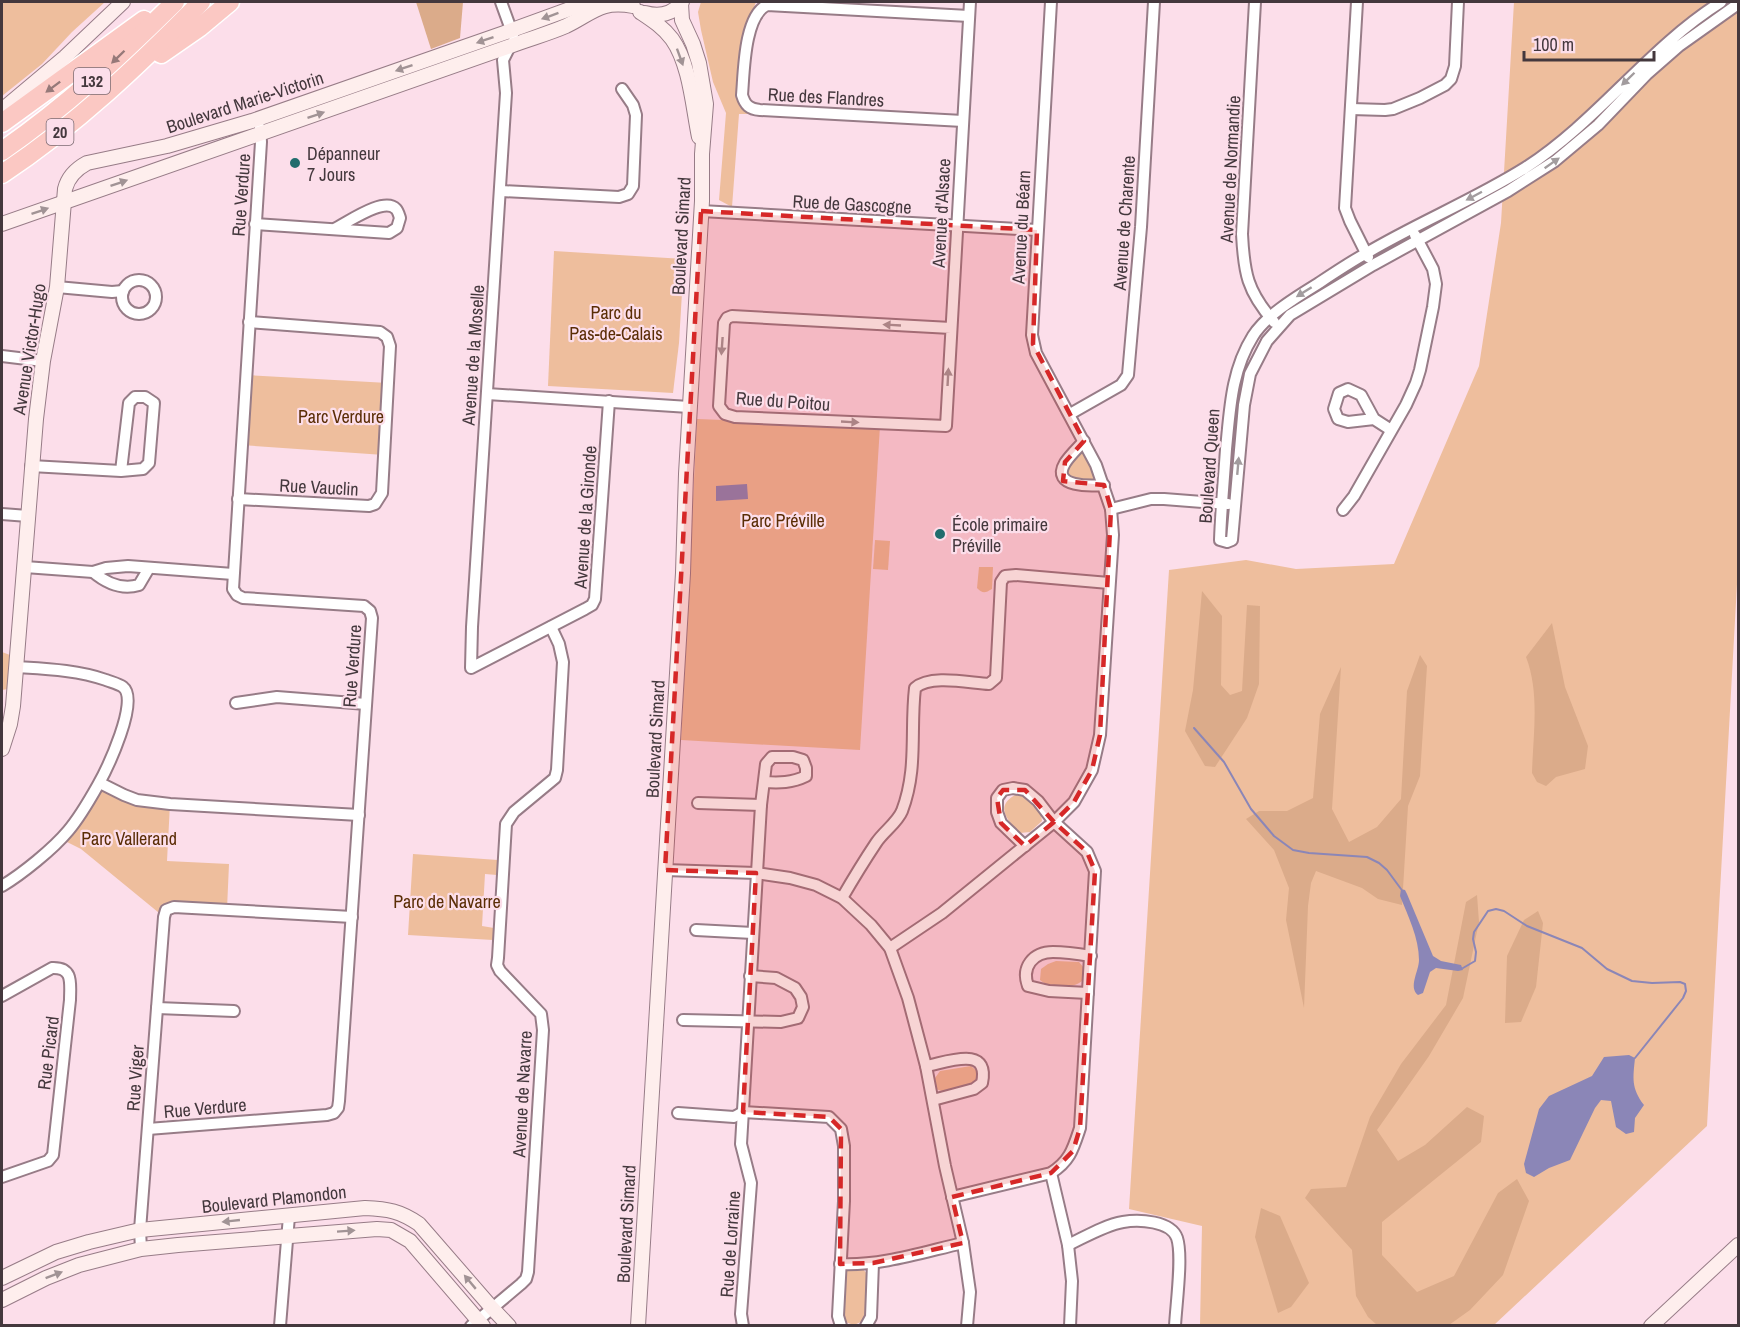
<svg xmlns="http://www.w3.org/2000/svg" width="1740" height="1327" font-family="'Archivo Narrow',sans-serif">
<rect width="100%" height="100%" fill="#fcdeea"/>
<g fill="#eebe9d">
<polygon points="2,2 105,2 72,32 42,64 2,96"/>
<polygon points="701,2 756,2 741,40 738,101 741,108 750,114 739,114 732,207 719,200 726,113 713,82 701,30 698,12"/>
<polygon points="1514,2 1738,2 1738,566 1707,1126 1494,1325 1200,1325 1202,1226 1129,1209 1169,570 1246,560 1296,569 1394,564 1479,366 1501,223"/>
<polygon points="554,251 684,259 679,343 673,393 548,386"/>
<polygon points="246,375 388,383 384,455 241,445"/>
<polygon points="697,419 880,426 860,750 681,740"/>
<polygon points="1079,453 1083,453 1086,455 1096,476 1092,481 1072,481 1066,472 1068,465"/>
<polygon points="875,540 890,541 888,570 873,569"/>
<path d="M979,567H993L992,589C985,593 983,594 977,588Z"/>
<polygon points="2,652 10,655 8,689 2,690"/>
<polygon points="100,783 124,795 170,804 167,861 229,864 227,909 174,907 164,917 81,849 61,839"/>
<path d="M1017,794C1020,796 1024,796 1028,798C1035,802 1042,813 1042,821L1030,832L1020,833C1008,821 993,806 1017,794Z"/>
<polygon points="413,854 498,860 497,875 485,874 482,926 494,928 493,940 408,935"/>
<path d="M1056,961L1079,962L1084,968L1082,981C1073,989 1048,988 1040,980L1041,969L1048,964Z"/>
<path d="M971,1066L977,1071L978,1079C970,1089 947,1095 936,1089L935,1078L940,1071Z"/>
<polygon points="849,1268 862,1268 868,1275 866,1316 863,1321 854,1325 845,1322 843,1316 846,1272"/>
</g>
<g fill="#dbab8a">
<polygon points="416,2 463,2 460,38 431,49"/>
<polygon points="1202,591 1222,616 1221,685 1230,695 1242,691 1247,605 1260,606 1259,684 1247,718 1215,767 1205,766 1185,731 1193,690"/>
<path d="M1552,623L1565,687L1588,746L1585,769L1556,777L1546,786L1537,782L1532,773C1533,735 1540,693 1526,657Z"/>
<polygon points="1420,655 1427,666 1420,776 1408,806 1402,905 1378,899 1362,888 1316,871 1311,883 1308,906 1304,1008 1286,920 1289,888 1274,850 1246,819 1259,811 1287,811 1313,798 1320,714 1341,667 1332,809 1349,842 1377,827 1401,799 1407,691"/>
<polygon points="1477,895 1479,922 1463,998 1429,1056 1377,1130 1398,1161 1425,1145 1467,1107 1484,1116 1481,1142 1382,1222 1382,1255 1417,1292 1454,1276 1498,1193 1517,1179 1529,1201 1503,1275 1470,1310 1449,1325 1377,1325 1368,1317 1356,1296 1352,1250 1305,1198 1311,1189 1346,1187 1370,1117 1401,1064 1446,1005 1466,902"/>
<polygon points="1538,911 1543,923 1536,987 1521,1022 1505,1023 1507,956 1524,920"/>
<polygon points="1261,1208 1280,1216 1309,1283 1291,1307 1278,1313 1255,1237"/>
</g>
<g fill="#8b86b7">
<polygon points="747,484 748,499 716,501 716,486"/>
<path d="M1401,889L1405,890L1407,894L1433,956L1441,961L1461,965L1463,970L1458,971L1436,968L1430,972L1423,993L1418,995C1408,987 1419,971 1419,960C1419,938 1408,916 1400,896Z"/>
<path d="M1629,1055L1635,1058C1633,1078 1631,1088 1644,1105L1635,1118L1634,1132L1626,1134L1616,1127L1611,1101L1601,1100L1595,1108L1570,1160L1549,1168L1534,1177L1526,1173L1524,1164L1539,1109L1549,1096L1592,1076L1604,1057Z"/>
</g>
<g fill="none" stroke-linecap="round" stroke-linejoin="round">
<g stroke="#8b86b7" stroke-width="2">
<polyline points="1194,728 1224,762 1251,809 1274,836 1293,850 1309,853 1367,857 1379,863 1387,870 1401,889"/>
<polyline points="1463,968 1475,961 1476,952 1473,939 1474,932 1488,911 1496,909 1504,911 1527,926 1582,948 1607,969 1632,981 1652,983 1680,982 1685,984 1686,991 1683,998 1635,1058"/>
</g>
<defs>
<g id="street">
<polyline points="501,2 513,35"/>
<path d="M1255,2L1242,234C1244,273 1247,291 1274,322"/>
<polyline points="1357,2 1345,208 1350,221 1368,257"/>
<path d="M1721,2C1648,48 1598,121 1525,168C1474,200 1417,223 1365,254C1349,263 1334,273 1319,283C1298,296 1266,315 1253,336C1231,371 1230,410 1226,449C1224,480 1221,510 1220,540L1227,542L1232,540L1244,405L1250,374L1267,341L1290,315L1373,265L1508,191L1555,161L1598,125L1647,74L1679,46L1738,4"/>
<polyline points="510,46 503,60 506,93 472,627 471,668 585,609 592,605 595,599 609,401"/>
<polyline points="1351,109 1385,110 1393,109 1420,98 1445,85 1451,79 1455,66 1458,2"/>
<path d="M963,121L760,110C749,109 745,105 742,95C744,72 744,16 767,5L969,16"/>
<polyline points="501,191 619,197 628,194 633,186 636,115 633,105 622,89"/>
<polyline points="701,211 1037,230"/>
<path d="M255,224L389,233L397,228L400,218C399,215 398,211 396,209C384,196 347,223 334,229"/>
<circle cx="139" cy="297" r="17"/>
<polyline points="57,287 112,292 123,291"/>
<polyline points="951,328 732,316 727,318 724,323 719,406 725,414 735,417 946,426 970,2"/>
<polyline points="2,356 43,361"/>
<polyline points="487,394 689,407"/>
<polyline points="1070,414 1121,385 1128,375 1141,227 1154,2"/>
<polyline points="1374,419 1348,422 1338,419 1334,409 1339,393 1348,389 1361,395 1374,419 1391,430"/>
<path d="M1084,441C1078,448 1070,455 1065,463C1050,488 1092,486 1104,485"/>
<polyline points="31,466 121,471 143,469 149,463 154,403 145,397 135,397 129,403 121,471"/>
<polyline points="238,499 369,506 375,504 382,493 390,346 387,337 380,332 249,322"/>
<polyline points="1111,509 1151,499 1164,499 1228,504"/>
<polyline points="1343,510 1354,496 1406,405 1416,383 1420,370 1433,307 1436,284 1433,269 1415,235"/>
<polyline points="2,514 28,516"/>
<polyline points="25,567 93,572 106,568 128,566 233,574"/>
<path d="M93,572C106,583 122,590 139,585L149,568"/>
<polyline points="236,703 277,697 366,704"/>
<polyline points="100,783 124,795 137,800 170,804 359,815"/>
<polyline points="698,803 761,805"/>
<polyline points="665,870 756,873 790,878 816,885 842,898 871,925 890,948 908,998 926,1066 945,1166 963,1243 970,1292 967,1326"/>
<path d="M2,886C22,874 53,849 68,831C80,817 89,801 98,785C107,769 140,700 123,687C119,684 111,682 106,680C77,670 47,669 16,667"/>
<path d="M842,898C853,879 864,861 876,843C883,832 897,823 902,811C918,769 910,731 915,688C931,674 969,683 989,684L996,678L1001,582L1005,576L1016,575L1109,583"/>
<polyline points="696,930 753,933"/>
<polyline points="890,948 942,913 1054,822 1074,802 1092,770 1100,735 1113,535 1111,509 1096,465 1036,353 1032,335 1051,2"/>
<path d="M1088,993L1049,991L1028,986C1021,967 1033,952 1053,952C1066,952 1079,954 1091,956"/>
<path d="M2,996L52,968C74,967 70,984 70,1000L53,1155L48,1161L2,1177"/>
<polyline points="157,1008 234,1011"/>
<polyline points="683,1020 781,1022 798,1018 803,1007 801,997 795,988 776,978 750,976"/>
<path d="M926,1066C948,1062 990,1045 982,1083L974,1089L933,1100"/>
<polyline points="678,1113 734,1117 743,1112 829,1117 841,1129 844,1146 844,1201 838,1316 841,1326"/>
<polyline points="148,1129 327,1115 334,1113 338,1108 339,1101 372,618 370,611 364,606 243,598 237,595 233,589 261,142 260,128"/>
<polyline points="1051,1173 1068,1245 1072,1281 1070,1326"/>
<path d="M952,1197L1051,1173C1070,1161 1073,1149 1080,1128L1095,871L1087,852L1054,822L1038,801L1025,790L1013,788L1003,790L997,798V812L1001,823L1025,846"/>
<path d="M1068,1245C1085,1237 1105,1225 1123,1222C1139,1219 1171,1221 1177,1238C1183,1256 1176,1305 1175,1326"/>
<polyline points="141,1249 140,1230 164,917 166,910 174,907 352,917"/>
<path d="M840,1264C881,1266 923,1252 963,1243"/>
<polyline points="280,1326 289,1216"/>
<polyline points="471,1326 521,1284 526,1279 528,1272 543,1030 541,1014 500,971 497,965 498,958 506,824 514,812 555,778 557,770 563,662 559,644 551,627"/>
<path d="M743,1326L741,1314L751,1183L741,1144L761,805L766,764L772,757H793L803,760L806,768V776C792,783 779,783 764,782"/>
<polyline points="866,1326 871,1317 873,1263"/>
</g>
<g id="secondary">
<path d="M640,12C652,20 663,27 672,39C690,64 693,108 699,137"/>
<path d="M645,13C659,17 673,14 682,2"/>
<polyline points="2,110 65,57 123,2"/>
<path d="M2,224L516,44C532,38 550,33 566,26C593,13 600,0 633,6"/>
<path d="M2,749L10,724L13,706L36,419L43,361L57,287L65,189C68,177 76,169 87,163L167,146L252,121L504,33L589,2"/>
<path d="M2,1278L56,1252L89,1242L140,1230L365,1208C388,1209 400,1211 419,1224L492,1308L509,1326"/>
<polyline points="2,1300 46,1278 79,1265 141,1249 178,1245 377,1229 391,1230 410,1241 483,1326"/>
<polyline points="638,1326 683,573 686,474 702,201 702,154 706,104 699,63 693,44 682,20 681,4"/>
<polyline points="1651,1326 1738,1245"/>
</g>
<g id="highway">
<polyline points="161,54 200,27 230,2"/>
<polyline points="2,123 144,20"/>
<path d="M2,151C66,107 120,56 175,2"/>
<path d="M2,174C76,125 139,65 201,2"/>
</g>
</defs>
<use href="#street" stroke="#977c87" stroke-width="14"/>
<use href="#secondary" stroke="#977c87" stroke-width="16"/>
<use href="#highway" stroke="#fff" stroke-width="21"/>
<use href="#street" stroke="#fff" stroke-width="10"/>
<use href="#secondary" stroke="#feeeed" stroke-width="14"/>
<use href="#highway" stroke="#fbc8c3" stroke-width="18"/>
</g>
<defs><path id="oneway-solid" d="M-6-.8H1V-3.2L6.5 0L1 3.2V.8H-6Z" transform="scale(1.5)"/></defs>
<g fill="#a19395">
<use href="#oneway-solid" transform="translate(550 16) rotate(160)"/>
<use href="#oneway-solid" transform="translate(485 40) rotate(161)"/>
<use href="#oneway-solid" transform="translate(680 57) rotate(70)"/>
<use href="#oneway-solid" transform="translate(404 68) rotate(161)"/>
<use href="#oneway-solid" transform="translate(316 115) rotate(-19)"/>
<use href="#oneway-solid" transform="translate(119 183) rotate(-19)"/>
<use href="#oneway-solid" transform="translate(40 211) rotate(-19)"/>
<use href="#oneway-solid" transform="translate(231 1221) rotate(174)"/>
<use href="#oneway-solid" transform="translate(346 1231) rotate(-4)"/>
<use href="#oneway-solid" transform="translate(54 1275) rotate(-21)"/>
<use href="#oneway-solid" transform="translate(470 1282) rotate(-130)"/>
</g>
<g fill="#967979">
<use href="#oneway-solid" transform="translate(118 57) rotate(136)"/>
<use href="#oneway-solid" transform="translate(53 87) rotate(143)"/>
</g>
<g fill="#a29c9e">
<use href="#oneway-solid" transform="translate(1628 79) rotate(136)"/>
<use href="#oneway-solid" transform="translate(1552 163) rotate(-35)"/>
<use href="#oneway-solid" transform="translate(1474 196) rotate(152)"/>
<use href="#oneway-solid" transform="translate(1304 292) rotate(148)"/>
<use href="#oneway-solid" transform="translate(892 325) rotate(-177)"/>
<use href="#oneway-solid" transform="translate(722 346) rotate(94)"/>
<use href="#oneway-solid" transform="translate(948 377) rotate(-87)"/>
<use href="#oneway-solid" transform="translate(850 422) rotate(3)"/>
<use href="#oneway-solid" transform="translate(1238 466) rotate(-85)"/>
</g>
<path fill="#d62828" fill-opacity="0.2" stroke="#d62828" stroke-width="4.5" stroke-dasharray="12 8" stroke-linejoin="round" d="M701,211L1037,230L1033,344L1084,441L1065,462L1063,481L1104,485L1111,509L1100,735L1092,770L1074,802L1054,822L1025,790H1003L997,798L1001,823L1025,846L1054,822L1087,852L1095,871L1080,1128L1073,1151L1051,1173L952,1197L963,1243L873,1263L840,1264L841,1129L829,1117L743,1112L756,873L665,870Z"/>
<g fill="#216d6d" stroke="#fcdeea" stroke-width="2">
<circle cx="295" cy="163" r="6"/>
<circle cx="940" cy="534" r="6"/>
</g>
<g text-anchor="middle" dominant-baseline="central" stroke-width="4.5" stroke-linejoin="round" paint-order="stroke">
<g fill="#fcdeea" stroke="#7b6a71" stroke-width="1.5">
<rect x="74" y="68" width="36" height="26" rx="4.5"/>
<rect x="46.5" y="119" width="27" height="26" rx="4.5"/>
</g>
<g font-size="16" font-weight="bold" fill="#44383d">
<text x="92" y="81">132</text>
<text x="60" y="132">20</text>
</g>
<g font-size="18" fill="#44383d" stroke="#fcdeea">
<text transform="translate(826 97) rotate(3)">Rue des Flandres</text>
<text transform="translate(245 102) rotate(-18)">Boulevard Marie-Victorin</text>
<text transform="translate(1230 169) rotate(-87)">Avenue de Normandie</text>
<text transform="translate(241 195) rotate(-86)">Rue Verdure</text>
<text transform="translate(852 204) rotate(3)">Rue de Gascogne</text>
<text transform="translate(941 213) rotate(-87)">Avenue d'Alsace</text>
<text transform="translate(1124 223) rotate(-86)">Avenue de Charente</text>
<text transform="translate(1021 227) rotate(-87)">Avenue du Béarn</text>
<text transform="translate(681 236) rotate(-87)">Boulevard Simard</text>
<text transform="translate(29 349) rotate(-81)">Avenue Victor-Hugo</text>
<text transform="translate(473 355) rotate(-86)">Avenue de la Moselle</text>
<text transform="translate(783 401) rotate(4)">Rue du Poitou</text>
<text transform="translate(1209 466) rotate(-86)">Boulevard Queen</text>
<text transform="translate(319 487) rotate(3)">Rue Vauclin</text>
<text transform="translate(585 517) rotate(-86)">Avenue de la Gironde</text>
<text transform="translate(352 666) rotate(-86)">Rue Verdure</text>
<text transform="translate(655 739) rotate(-87)">Boulevard Simard</text>
<text transform="translate(48 1053) rotate(-83)">Rue Picard</text>
<text transform="translate(135 1078) rotate(-86)">Rue Viger</text>
<text transform="translate(522 1094) rotate(-87)">Avenue de Navarre</text>
<text transform="translate(205 1108) rotate(-5)">Rue Verdure</text>
<text transform="translate(274 1199) rotate(-6)">Boulevard Plamondon</text>
<text transform="translate(626 1224) rotate(-87)">Boulevard Simard</text>
<text transform="translate(730 1244) rotate(-86)">Rue de Lorraine</text>
</g>
<g font-size="18" fill="#44383d" stroke="#fcdeea" text-anchor="start">
<text x="307" y="153">Dépanneur<tspan x="307" dy="21">7 Jours</tspan></text>
<text x="952" y="524">École primaire<tspan x="952" dy="21">Préville</tspan></text>
</g>
<g font-size="18" fill="#5a2d05" stroke="#fcdeea">
<text x="616" y="312">Parc du<tspan x="616" dy="21">Pas-de-Calais</tspan></text>
<text x="341" y="416">Parc Verdure</text>
<text x="783" y="520">Parc Préville</text>
<text x="129" y="838">Parc Vallerand</text>
<text x="447" y="901">Parc de Navarre</text>
</g>
</g>
<rect width="1740" height="1327" fill="none" stroke="#44383d" stroke-width="6"/>
<path d="M1524 51v9h130v-9" fill="none" stroke="#44383d" stroke-width="3"/>
<text x="1533" y="51" font-size="18" fill="#44383d" stroke="#fcdeea" stroke-width="4.5" paint-order="stroke">100 m</text>
</svg>
